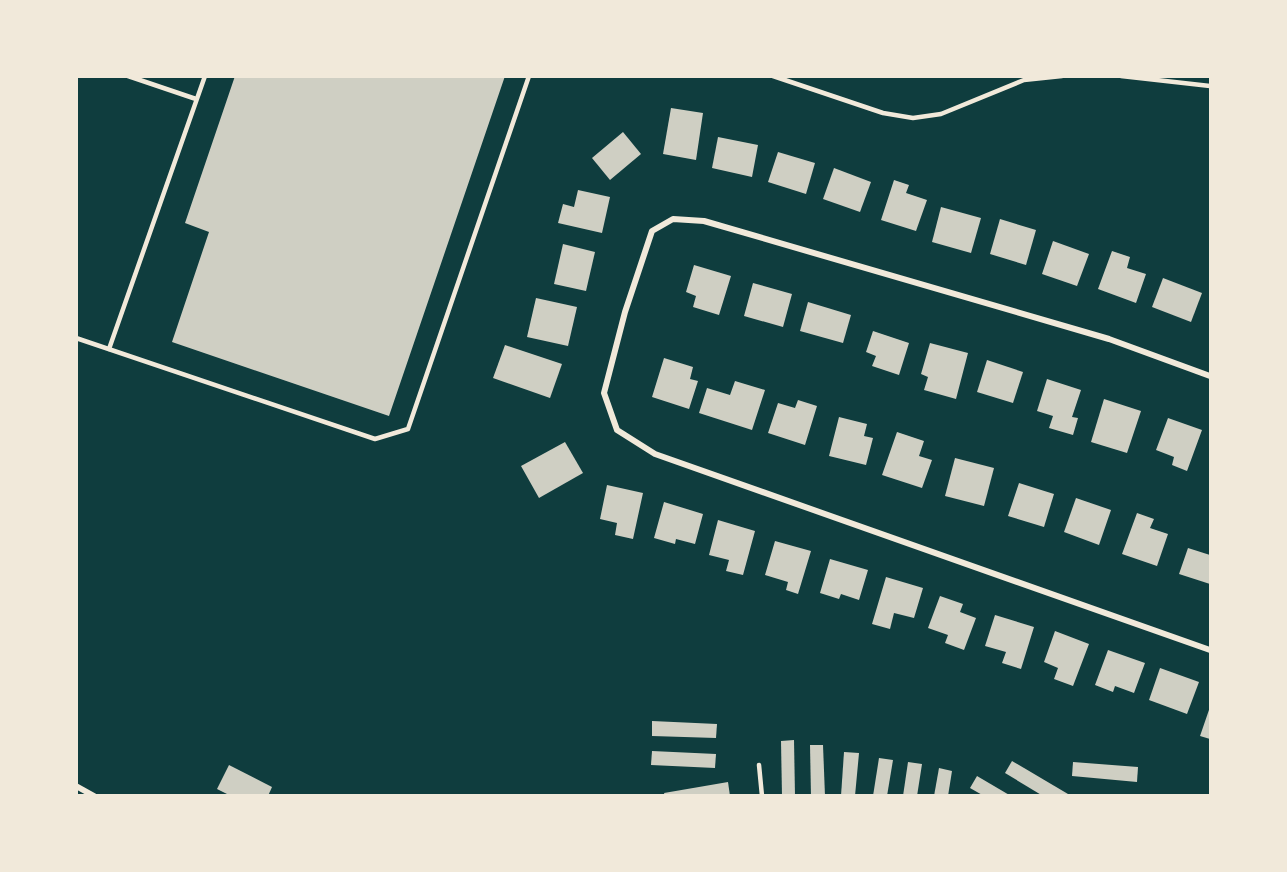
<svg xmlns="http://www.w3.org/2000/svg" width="1287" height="872" font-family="'Public Sans',sans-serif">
<rect width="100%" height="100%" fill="#0f3d3e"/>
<g fill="#cfcfc3">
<polygon points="235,76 505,76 389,416 172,342 209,232 185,223"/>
<polygon points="671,108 703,113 696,160 663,154"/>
<polygon points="623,132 641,154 610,180 592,158"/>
<polygon points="718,137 758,145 752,177 712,168"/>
<polygon points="778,152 815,163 806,194 768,182"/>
<polygon points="834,168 871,182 860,212 823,199"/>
<polygon points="894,180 909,185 906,193 927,200 916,231 881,220"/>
<polygon points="578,190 610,197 602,233 558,223 563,204 574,207"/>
<polygon points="941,207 981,218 971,253 932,242"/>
<polygon points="1000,219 1036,230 1026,265 990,254"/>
<polygon points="1053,241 1089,254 1077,286 1042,274"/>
<polygon points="563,244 595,252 586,291 554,284"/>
<polygon points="1112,251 1130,257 1127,268 1146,274 1136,303 1098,289"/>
<polygon points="694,265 731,276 719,315 693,307 696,296 686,292"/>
<polygon points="1163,278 1202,293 1191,322 1152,307"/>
<polygon points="753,283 792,294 783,327 744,316"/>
<polygon points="536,298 577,307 568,346 527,337"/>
<polygon points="808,302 851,315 843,343 800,331"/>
<polygon points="873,331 909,343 899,375 872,366 876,356 866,352"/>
<polygon points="930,343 968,353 956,399 924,390 928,377 921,374"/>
<polygon points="505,345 562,364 550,398 493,378"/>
<polygon points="664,358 693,367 690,379 698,381 689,409 652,397"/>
<polygon points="987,360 1023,372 1013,403 977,392"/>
<polygon points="1047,379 1081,390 1072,417 1078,418 1073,435 1049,428 1053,416 1037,411"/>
<polygon points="735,381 765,390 752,430 699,413 707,388 730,395"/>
<polygon points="1104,399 1141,411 1127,453 1091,442"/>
<polygon points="798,400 817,406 805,445 768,433 778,403 795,408"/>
<polygon points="839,417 867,424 864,436 873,438 866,465 829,456"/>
<polygon points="1168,418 1202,430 1187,471 1172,465 1174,457 1156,450"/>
<polygon points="897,432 924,441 919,456 932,460 922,488 882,475"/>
<polygon points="565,442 583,473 539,498 521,466"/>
<polygon points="955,458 994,468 984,506 945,496"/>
<polygon points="1019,483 1054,494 1044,527 1008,516"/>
<polygon points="607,485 643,493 633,539 615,535 617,523 600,519"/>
<polygon points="1076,498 1111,510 1099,545 1064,532"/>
<polygon points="664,502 703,514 695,544 676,539 675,544 654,538"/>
<polygon points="1137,513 1154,519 1150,528 1168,534 1157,566 1122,554"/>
<polygon points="718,520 755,531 743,575 726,571 729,560 709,555"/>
<polygon points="775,541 811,551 798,594 786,590 788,582 765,575"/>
<polygon points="1188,548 1210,555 1210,584 1179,574"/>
<polygon points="830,559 868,570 859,600 841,594 839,599 820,593"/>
<polygon points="886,577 923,588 914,618 894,613 890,629 872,624"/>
<polygon points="940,596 963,604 960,612 976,618 964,650 945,643 948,635 928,628"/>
<polygon points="995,615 1034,627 1021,669 1002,663 1006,652 985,646"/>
<polygon points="1055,631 1089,644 1073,686 1054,679 1058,668 1044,662"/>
<polygon points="1108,650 1145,663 1134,693 1115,686 1113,692 1095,685"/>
<polygon points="1160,668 1199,682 1187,714 1149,700"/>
<polygon points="1210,707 1210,739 1200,736"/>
<polygon points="652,721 717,724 716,738 652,736"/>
<polygon points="794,740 795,796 782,796 781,741"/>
<polygon points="810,745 823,745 825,796 811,796"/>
<polygon points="652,751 716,754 715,768 651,765"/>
<polygon points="844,752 859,753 855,796 841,796"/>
<polygon points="879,758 893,760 887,796 873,796"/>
<polygon points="1012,761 1068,794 1067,796 1043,796 1005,773"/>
<polygon points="908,762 922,764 917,796 903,796"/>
<polygon points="1073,762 1138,767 1137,782 1072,776"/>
<polygon points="229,765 272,787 268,796 231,796 217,789"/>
<polygon points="939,768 952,771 948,796 934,796"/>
<polygon points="977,776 1011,796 984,796 970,788"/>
<polygon points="728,782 730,796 665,796 664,793"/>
</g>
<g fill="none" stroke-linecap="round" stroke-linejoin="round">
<g stroke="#f1e9da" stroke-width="4.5">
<polyline points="128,76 196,99"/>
<polyline points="773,76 883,113 913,118 941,114 1024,80 1062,76"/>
<polyline points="1121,76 1210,86"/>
<polyline points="76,338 375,439 408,429 529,76"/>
<polyline points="109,349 205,76"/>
<polyline points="759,765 762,796"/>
</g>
<g stroke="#f1e9da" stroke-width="6">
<polyline points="1210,376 1109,339 704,221 673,219 652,231 625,312 604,393 617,430 655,454 1210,650"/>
<polyline points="76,786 94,796"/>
</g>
</g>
<rect width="1287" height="872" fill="none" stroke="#f1e9da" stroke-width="156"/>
</svg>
